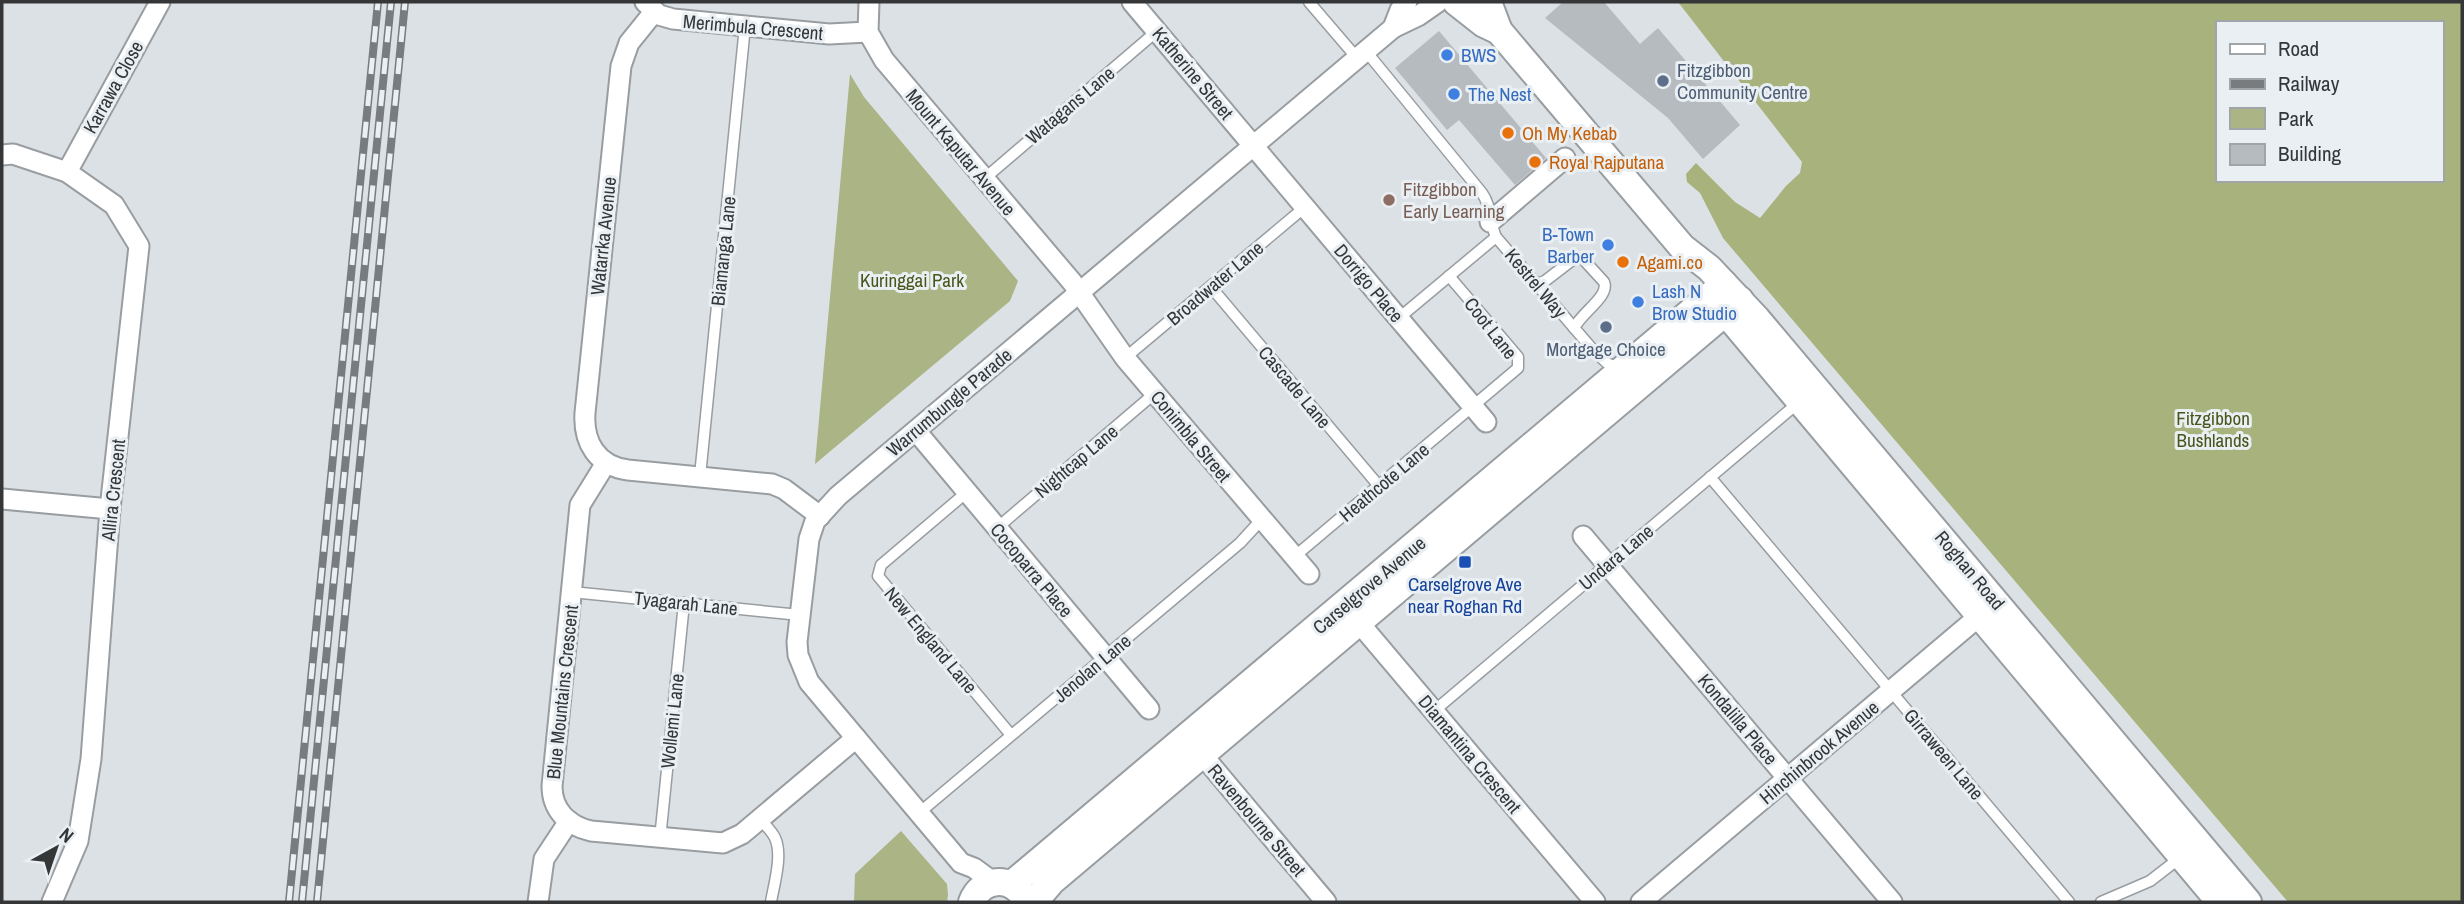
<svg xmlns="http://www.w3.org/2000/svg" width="2464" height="904" font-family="'Archivo Narrow',sans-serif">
<rect width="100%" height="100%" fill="#dce1e6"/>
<g fill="#aab485">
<polygon points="850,74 864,97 1018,281 1010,301 815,464"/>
<polygon points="901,831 947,884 948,895 947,902 854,902 855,874"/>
</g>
<path fill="#a7b27d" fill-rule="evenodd" d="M1678,2H2462V902H2288L1723,238L1700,193L1687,182L1686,174L1696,163L1735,202L1760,218L1786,186L1800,173L1802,162ZM2217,23H2441V180H2217Z"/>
<g fill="#b5bbbf">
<polygon points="1563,2 1604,2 1640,44 1658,28 1740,125 1703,159 1668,118 1545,18"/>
<polygon points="1439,31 1546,158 1515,185 1459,120 1447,130 1395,68"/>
</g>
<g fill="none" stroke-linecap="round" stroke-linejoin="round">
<defs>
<g id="lane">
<polyline points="1309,2 1357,58"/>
<path d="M1365,50L1482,193C1492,207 1489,222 1496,237L1594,351L1607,363L1619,368"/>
<polyline points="984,179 1157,31"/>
<path d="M1537,284L1545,281L1575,258L1583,259L1604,282C1610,296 1582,312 1574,328"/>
<polyline points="1211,287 1379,486"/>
<polyline points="1399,318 1496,237"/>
<polyline points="1125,358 1305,207"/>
<polyline points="700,476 745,26"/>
<polyline points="1710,477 2069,902"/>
<polyline points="967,492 881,565 878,576 1011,735"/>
<polyline points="997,528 1155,393"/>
<polyline points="1294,557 1518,368 1518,357 1449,276"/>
<polyline points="572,592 800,615"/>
<polyline points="1434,711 1798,403"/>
<polyline points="919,813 1240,543 1262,519"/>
<path d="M760,819C765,825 772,831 775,838C783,855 774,884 771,902"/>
<polyline points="660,839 684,603"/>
<polyline points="2101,902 2150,881 2181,857"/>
</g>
<g id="street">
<polyline points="645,2 659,15 673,19 829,34 868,32"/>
<polyline points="869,2 868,32 884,60 1072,282 1125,358 1309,574"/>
<polyline points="1132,2 1486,422"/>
<path d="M654,12L629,43L621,66L585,413C583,442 597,466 628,470L772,484L784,489L820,516"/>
<polyline points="1393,28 1400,10 1407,2"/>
<polyline points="2,155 13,154 67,172 114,205 139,246 110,509 91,759 78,841 52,902"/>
<polyline points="67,172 160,2"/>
<polyline points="1490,222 1565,158"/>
<polyline points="916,431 1149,709"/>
<path d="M606,463L580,505L552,786C552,810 568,826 591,831L723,843L742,834L856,738"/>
<polyline points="2,499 110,509"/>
<polyline points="1583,536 1892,902"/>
<polyline points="1350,612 1595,902"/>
<polyline points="1194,745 1326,902"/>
<polyline points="993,882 974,868 961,863 809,682 798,655 797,642 809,539 815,521 838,496 1393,28 1418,16 1438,2"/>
<polyline points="538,902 544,859 569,821"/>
<polyline points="1641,902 1990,607"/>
</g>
<g id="secondary">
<polyline points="1456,2 1484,24 1499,31"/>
<polyline points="1488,2 1499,31 1682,247 1709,268 1757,319 2248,902"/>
<polyline points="1715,300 2220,902"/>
<polyline points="1012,884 1724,284"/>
<path d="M972,902C981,878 1010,875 1024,897"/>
<polyline points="1034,902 1052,881 1740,300"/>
</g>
</defs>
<use href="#lane" stroke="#989da1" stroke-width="13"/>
<use href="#street" stroke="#989da1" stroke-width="23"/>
<use href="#secondary" stroke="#989da1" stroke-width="30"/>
<use href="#lane" stroke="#fff" stroke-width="10"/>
<use href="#street" stroke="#fff" stroke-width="19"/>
<use href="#secondary" stroke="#fff" stroke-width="26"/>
<defs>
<g id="rail">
<polyline points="289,902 378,2"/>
<polyline points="302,902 391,2"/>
<polyline points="317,902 405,2"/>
</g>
</defs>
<use href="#rail" stroke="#797c7f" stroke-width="8"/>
<use href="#rail" stroke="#e9eff3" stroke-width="5" stroke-dasharray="16" stroke-linecap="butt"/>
</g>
<g fill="#3f7fe0" stroke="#e9eff3" stroke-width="2.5">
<circle cx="1447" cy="55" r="7"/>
<circle cx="1454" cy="94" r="7"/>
<circle cx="1608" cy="245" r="7"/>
<circle cx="1638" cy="302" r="7"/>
</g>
<g fill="#5c6f8a" stroke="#e9eff3" stroke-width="2.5">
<circle cx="1663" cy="81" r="7"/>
<circle cx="1606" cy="327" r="7"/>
</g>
<g fill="#e8710a" stroke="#e9eff3" stroke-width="2.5">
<circle cx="1508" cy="133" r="7"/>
<circle cx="1535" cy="162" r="7"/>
<circle cx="1623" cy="262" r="7"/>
</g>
<circle fill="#8d6e63" stroke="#e9eff3" stroke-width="2.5" cx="1389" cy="200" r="7"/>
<rect fill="#1a4fb4" stroke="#e9eff3" stroke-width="2.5" x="1458" y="555" width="14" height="14" rx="3.5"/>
<g text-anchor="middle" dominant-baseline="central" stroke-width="6" stroke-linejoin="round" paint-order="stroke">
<g font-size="19" fill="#343638" stroke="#e9eff3">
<text transform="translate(753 27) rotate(5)">Merimbula Crescent</text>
<text transform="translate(1193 73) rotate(50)">Katherine Street</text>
<text transform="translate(113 87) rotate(-61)">Karrawa Close</text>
<text transform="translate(1070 105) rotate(-40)">Watagans Lane</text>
<text transform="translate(961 152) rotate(50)">Mount Kaputar Avenue</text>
<text transform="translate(603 236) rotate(-84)">Watarrka Avenue</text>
<text transform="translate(723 251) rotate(-84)">Biamanga Lane</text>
<text transform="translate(1215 283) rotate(-40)">Broadwater Lane</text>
<text transform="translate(1369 283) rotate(50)">Dorrigo Place</text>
<text transform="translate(1536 283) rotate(50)">Kestrel Way</text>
<text transform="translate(1491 328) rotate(52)">Coot Lane</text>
<text transform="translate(1295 387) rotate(50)">Cascade Lane</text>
<text transform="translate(949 402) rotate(-40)">Warrumbungle Parade</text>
<text transform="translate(1191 436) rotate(50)">Conimbla Street</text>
<text transform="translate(1076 461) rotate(-40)">Nightcap Lane</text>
<text transform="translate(1384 482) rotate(-40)">Heathcote Lane</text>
<text transform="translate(113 490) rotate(-84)">Allira Crescent</text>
<text transform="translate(1616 557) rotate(-40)">Undara Lane</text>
<text transform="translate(1032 570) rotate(50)">Cocoparra Place</text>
<text transform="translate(1970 570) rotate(50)">Roghan Road</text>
<text transform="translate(1369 585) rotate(-40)">Carselgrove Avenue</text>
<text transform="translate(686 603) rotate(6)">Tyagarah Lane</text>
<text transform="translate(931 640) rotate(50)">New England Lane</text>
<text transform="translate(1092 668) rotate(-40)">Jenolan Lane</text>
<text transform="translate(562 692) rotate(-84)">Blue Mountains Crescent</text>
<text transform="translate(1738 719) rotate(50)">Kondalilla Place</text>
<text transform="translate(672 721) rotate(-84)">Wollemi Lane</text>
<text transform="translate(1819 752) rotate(-40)">Hinchinbrook Avenue</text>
<text transform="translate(1470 754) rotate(50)">Diamantina Crescent</text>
<text transform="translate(1944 754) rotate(50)">Girraween Lane</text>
<text transform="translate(1257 820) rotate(50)">Ravenbourne Street</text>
</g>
<g font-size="19" fill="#366cbe" stroke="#e9eff3" text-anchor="start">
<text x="1461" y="55">BWS</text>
<text x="1468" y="94">The Nest</text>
<text x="1594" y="234" text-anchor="end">B-Town<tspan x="1594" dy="22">Barber</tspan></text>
<text x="1652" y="291">Lash N<tspan x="1652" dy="22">Brow Studio</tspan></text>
</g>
<g font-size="19" fill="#4e5e75" stroke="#e9eff3" text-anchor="start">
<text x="1677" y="70">Fitzgibbon<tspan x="1677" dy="22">Community Centre</tspan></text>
<text x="1606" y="349" text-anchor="middle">Mortgage Choice</text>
</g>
<g font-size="19" fill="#c56008" stroke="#e9eff3" text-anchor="start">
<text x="1522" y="133">Oh My Kebab</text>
<text x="1549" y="162">Royal Rajputana</text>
<text x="1637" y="262">Agami.co</text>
</g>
<g font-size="19" fill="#785e54" stroke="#e9eff3" text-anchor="start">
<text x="1403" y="189">Fitzgibbon<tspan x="1403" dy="22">Early Learning</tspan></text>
</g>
<g font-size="19" fill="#4b551b" stroke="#e9eff3">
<text x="912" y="280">Kuringgai Park</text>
<text x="2213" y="418">Fitzgibbon<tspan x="2213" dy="22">Bushlands</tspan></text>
</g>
<g font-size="19" fill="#164399" stroke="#e9eff3">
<text x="1465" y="584">Carselgrove Ave<tspan x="1465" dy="22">near Roghan Rd</tspan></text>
</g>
</g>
<rect width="2464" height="904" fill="none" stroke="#343638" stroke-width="7"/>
<rect x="2216" y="21" width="228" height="161" fill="#e9eff3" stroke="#a1a5a8" stroke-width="2"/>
<rect x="2230" y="44" width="35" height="10" fill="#ffffff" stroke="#a1a5a8" stroke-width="2"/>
<text x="2278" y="56" font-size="21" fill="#343638">Road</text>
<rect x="2230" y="79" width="35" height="10" fill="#797c7f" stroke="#a1a5a8" stroke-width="2"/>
<text x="2278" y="91" font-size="21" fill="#343638">Railway</text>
<rect x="2230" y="108" width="35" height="21" fill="#aab485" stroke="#a1a5a8" stroke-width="2"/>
<text x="2278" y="126" font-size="21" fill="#343638">Park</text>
<rect x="2230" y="144" width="35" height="21" fill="#b5bbbf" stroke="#a1a5a8" stroke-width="2"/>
<text x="2278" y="161" font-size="21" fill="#343638">Building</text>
<g transform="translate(56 848) rotate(40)" stroke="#e9eff3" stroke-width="5" paint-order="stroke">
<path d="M0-5L12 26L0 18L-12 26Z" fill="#343638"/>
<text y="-10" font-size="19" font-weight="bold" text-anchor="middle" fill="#343638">N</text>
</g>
</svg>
